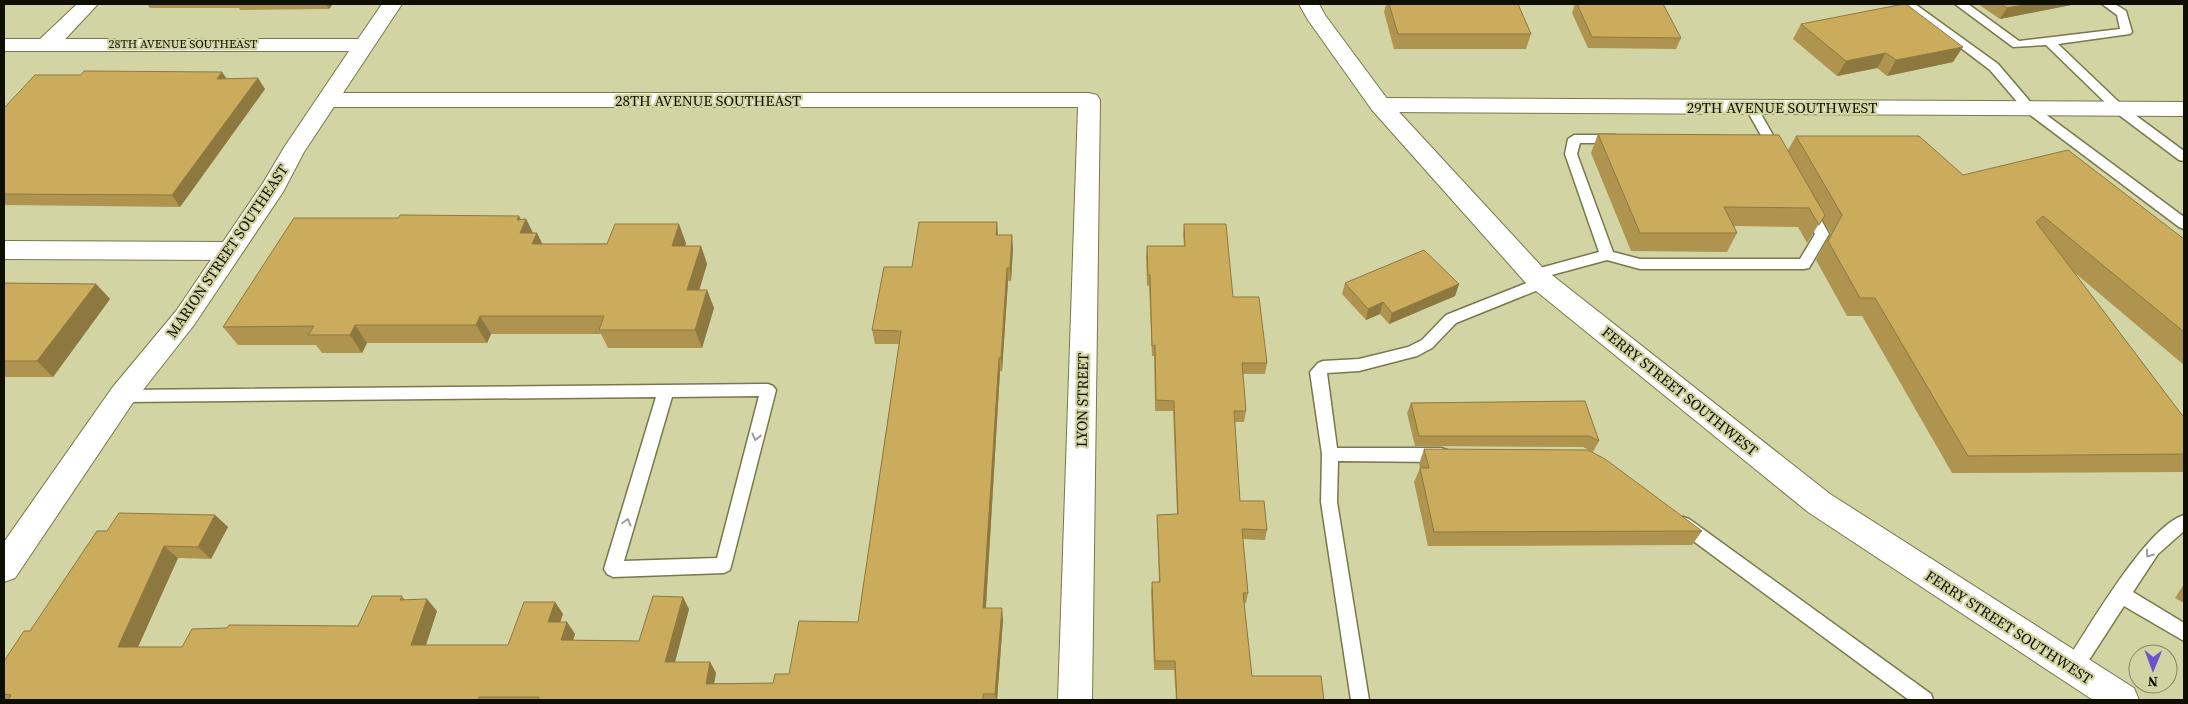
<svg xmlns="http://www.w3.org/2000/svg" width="2188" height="704" font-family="'Source Serif 4',serif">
<rect width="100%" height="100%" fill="#d3d4a4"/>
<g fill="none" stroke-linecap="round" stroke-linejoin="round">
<defs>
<g id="service">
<polygon points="1903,4 1915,4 1998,64 2033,105 2184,217 2184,229 2179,227 2025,111 1990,70"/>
<polygon points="1955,4 1968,4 2019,41 2120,29 2117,15 2102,4 2115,4 2126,11 2132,32 2130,34 2058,44 2123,106 2184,151 2184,161 2179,160 2115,112 2046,45 2013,47"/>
<polygon points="1751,103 1757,107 1783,153 1782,156 1777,157 1771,153 1745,107"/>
<polygon points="1574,135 1615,135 1621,139 1615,143 1580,143 1577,154 1613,252 1640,259 1800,259 1815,234 1801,208 1803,205 1813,205 1829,234 1809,268 1804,269 1640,269 1607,260 1544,277 1550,282 1548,286 1456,323 1432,348 1417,356 1359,371 1327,373 1337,448 1441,448 1447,450 1449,455 1447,460 1441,462 1338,461 1337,502 1369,700 1351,700 1321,502 1322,454 1310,372 1318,363 1323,361 1359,359 1408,347 1422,340 1446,315 1534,280 1529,279 1527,275 1529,271 1599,252 1565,154 1568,139"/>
<path d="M768,384L773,386L776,390L730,570L724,573L613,577L607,574L604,569L656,397L122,402L117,400L114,396L117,392L122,390ZM759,396L717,558L624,561L672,397Z"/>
<path d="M2184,515V531L2158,554L2133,592L2184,623V641L2124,606L2080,674L2073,677L2066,674L2064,668L2066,662C2090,626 2146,527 2184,515Z"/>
<polygon points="1683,517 1689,519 1931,694 1933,700 1909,700 1677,529 1675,524 1677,519"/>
</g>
<g id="minor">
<polygon points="77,4 98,4 56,49 48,50 40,49 37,44 40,39"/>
<polygon points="328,93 1089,93 1097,95 1100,100 1092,700 1058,700 1078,107 328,107 320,105 317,100 320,95"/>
<polygon points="1380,98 2184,102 2184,116 1380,112 1372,110 1369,105 1372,100"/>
<polygon points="4,241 228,242 237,245 241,251 237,257 228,260 4,259"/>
</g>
<g id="tertiary">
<polygon points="382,4 402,4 304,152 283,192 194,325 132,404 15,578 4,582 4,542 112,388 176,311 263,183 285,146 349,51 4,51 4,39 358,39"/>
<polygon points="1299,4 1319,4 1325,15 1388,100 1543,268 1830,494 2134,688 2139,700 2093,700 1808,512 1525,282 1372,110 1308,20"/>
</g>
</defs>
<use href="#service" stroke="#78784b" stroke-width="3"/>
<use href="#minor" stroke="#78784b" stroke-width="2"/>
<use href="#tertiary" stroke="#78784b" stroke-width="2"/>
<use href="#service" fill="#fff" fill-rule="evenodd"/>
<use href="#minor" fill="#fff" fill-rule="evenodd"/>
<use href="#tertiary" fill="#fff" fill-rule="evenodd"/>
</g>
<g fill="#ae944f">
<polygon points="147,4 333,4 329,9 240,10 239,8 150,8"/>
<polygon points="1386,4 1518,4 1531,34 1526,49 1394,49 1384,12"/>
<polygon points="1575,4 1663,4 1681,38 1676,49 1588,48 1572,13"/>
<polygon points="1978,4 2076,4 2000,19"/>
<polygon points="1801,24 1953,62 1887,76 1877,68 1837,76 1793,39"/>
<polygon points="227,79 265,89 180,207 4,205 4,108"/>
<polygon points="1598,134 1788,150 1796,136 1963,175 2184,239 2184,365 2075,273 2182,415 2184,415 2184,472 1952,473 1862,316 1847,316 1816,260 1831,233 1822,219 1807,243 1798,227 1734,226 1737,233 1727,252 1631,251 1591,153"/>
<polygon points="521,219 526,219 533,233 542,244 686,243 685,246 701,246 707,264 699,290 707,290 714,308 702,348 608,348 601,334 491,334 487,343 367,343 362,353 322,353 316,345 238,345 223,327"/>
<polygon points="1184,224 1233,297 1267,363 1265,374 1243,374 1246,411 1244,422 1235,422 1240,501 1267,530 1265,540 1243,539 1248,593 1246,603 1244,603 1252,676 1324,700 1176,700 1174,670 1154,670 1151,592 1152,582 1159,582 1157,525 1157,515 1177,514 1173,411 1155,411 1154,356 1152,356 1149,286 1147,286 1146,257 1147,246 1184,246 1183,235"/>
<polygon points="998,235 1013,248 1011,281 1008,281 1002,371 1000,371 986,608 1003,620 997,700 4,700 4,694 30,631 107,531 215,515 228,527 211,559 178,558 138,647 182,647 227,628 358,626 402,596 405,600 437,611 426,645 508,645 555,602 563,614 560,622 567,622 575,634 573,640 639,641 689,609 675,662 710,662 716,673 714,683 773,683 789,674 858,622 899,344 875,344 872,330 912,267"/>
<polygon points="4,283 96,284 110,299 53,377 4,377"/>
<polygon points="1345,283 1459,284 1455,296 1389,324 1380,314 1366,320 1342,294"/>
<polygon points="1585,401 1599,441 1593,452 1583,447 1415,446 1407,413 1411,403"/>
<polygon points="1424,449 1702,531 1692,545 1428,546 1414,482 1420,468 1419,464"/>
<polygon points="2184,584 2184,603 2175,598"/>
</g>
<g fill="#8d7840">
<polygon points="326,4 333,4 329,9"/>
<polygon points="2028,4 2076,4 2000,19 2007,8"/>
<polygon points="1963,47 1953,62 1887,76 1896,60"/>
<polygon points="1886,53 1877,68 1837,76 1846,61"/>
<polygon points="222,72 230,83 217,79"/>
<polygon points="258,78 265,89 180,207 172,195"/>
<polygon points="519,216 524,225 526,219 535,237 537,233 546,251 541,262 520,233 517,220"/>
<polygon points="997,222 998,235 996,235"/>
<polygon points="679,224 686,243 679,264 672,246"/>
<polygon points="1012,235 1013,248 1011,281 1010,268"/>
<polygon points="701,246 707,264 694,308 687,290"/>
<polygon points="1007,268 1008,281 1002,371 1001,358"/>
<polygon points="96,284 110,299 53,377 37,361"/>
<polygon points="1459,284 1455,296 1389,324 1392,313"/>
<polygon points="707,290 714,308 702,348 695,330"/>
<polygon points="1383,302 1380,314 1366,320 1368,309"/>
<polygon points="480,316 491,334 487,343 476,325"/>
<polygon points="355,325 367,343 362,353 350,335"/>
<polygon points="999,358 1000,371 985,620 983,608"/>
<polygon points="215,515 228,527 211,559 198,547"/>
<polygon points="164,546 178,558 133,658 118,647"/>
<polygon points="683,597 689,609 672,673 665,662"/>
<polygon points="427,599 437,611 422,657 411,645"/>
<polygon points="555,602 563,614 556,634 548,622"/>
<polygon points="1002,608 1003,620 997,700 996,700 995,694"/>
<polygon points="567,622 575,634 570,651 561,640"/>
<polygon points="710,662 716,673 712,695 706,684"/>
</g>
<g fill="#caac5c" stroke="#8d7840">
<polygon points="1389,4 1518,4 1531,34 1398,34"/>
<polygon points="1577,4 1663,4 1681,38 1592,37"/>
<polygon points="1904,4 1906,4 1963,47 1896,60 1886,53 1846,61 1801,24"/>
<polygon points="2001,4 2028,4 2007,8"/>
<polygon points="84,71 222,72 217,79 258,78 172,195 4,194 4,108 35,75 81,75"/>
<polygon points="1598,134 1779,135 1825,215 1819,225 1809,208 1724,207 1737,233 1640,233"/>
<polygon points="1796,136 1919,136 1963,175 2068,150 2184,239 2184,332 2043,216 2036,222 2182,415 2184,415 2184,454 1968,456 1875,298 1860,298 1828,241 1842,215"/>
<polygon points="400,215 519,216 517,220 526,219 520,233 537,233 532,244 607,244 615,224 679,224 672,246 701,246 687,290 707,290 695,330 599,330 604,316 480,316 476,325 355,325 350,335 308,335 314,326 223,327 294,218 398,218"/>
<polygon points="919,222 997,222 996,235 1012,235 1010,268 1007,268 1001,358 999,358 983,608 1002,608 995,694 983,694 983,700 538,700 539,697 479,697 478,700 8,700 11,695 4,694 4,661 24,631 30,631 97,531 107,531 119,513 215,515 198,547 164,546 118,647 182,647 192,629 227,628 229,625 358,626 372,596 402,596 400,600 427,599 411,645 508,645 524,602 555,602 548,622 567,622 561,640 639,641 653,596 683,597 665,662 710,662 706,684 773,683 775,674 789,674 799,621 858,622 901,331 872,330 884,267 912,267"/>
<polygon points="1184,224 1226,224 1233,297 1259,297 1267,363 1242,363 1246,411 1234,411 1240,501 1264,501 1267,530 1242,529 1248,593 1243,593 1252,676 1321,676 1324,700 1177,700 1175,661 1155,661 1152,582 1160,582 1157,515 1178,514 1174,401 1156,400 1155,345 1152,346 1150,275 1148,275 1147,246 1185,246"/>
<polygon points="1424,250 1459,284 1392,313 1383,302 1368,309 1345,283"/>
<polygon points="4,283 96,284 37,361 4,361"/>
<polygon points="1585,401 1599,441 1589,436 1419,436 1411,403"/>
<polygon points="1424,449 1588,450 1605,459 1702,531 1434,532 1420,468 1429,468"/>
</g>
<defs><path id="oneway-chevron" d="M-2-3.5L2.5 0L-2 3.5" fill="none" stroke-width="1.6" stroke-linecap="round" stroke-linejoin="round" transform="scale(1.25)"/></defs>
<g stroke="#9f9f99">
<use href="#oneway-chevron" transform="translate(756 437) rotate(104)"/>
<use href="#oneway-chevron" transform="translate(627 522) rotate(-74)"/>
<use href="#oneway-chevron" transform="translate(2149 554) rotate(126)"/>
</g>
<g text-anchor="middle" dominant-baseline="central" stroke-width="4.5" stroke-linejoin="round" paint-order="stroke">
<g font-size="12" fill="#0f0f01" stroke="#d3d4a4">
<text x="183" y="44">28TH AVENUE SOUTHEAST</text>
</g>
<g font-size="15" fill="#0f0f01" stroke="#d3d4a4">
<text x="708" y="100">28TH AVENUE SOUTHEAST</text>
<text x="1782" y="107">29TH AVENUE SOUTHWEST</text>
<text transform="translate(227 251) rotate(-56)">MARION STREET SOUTHEAST</text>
<text transform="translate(1680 391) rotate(39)">FERRY STREET SOUTHWEST</text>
<text transform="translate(1082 400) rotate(-89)">LYON STREET</text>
<text transform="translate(2009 627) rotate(33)">FERRY STREET SOUTHWEST</text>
</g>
</g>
<rect width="2188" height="704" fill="none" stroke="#0f0f01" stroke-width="10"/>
<g transform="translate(2153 669) rotate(181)"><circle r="24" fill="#d3d4a4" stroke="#858563"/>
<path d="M0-4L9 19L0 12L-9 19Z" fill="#6d52cb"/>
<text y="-8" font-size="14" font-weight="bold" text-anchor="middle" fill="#0f0f01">N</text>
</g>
</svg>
